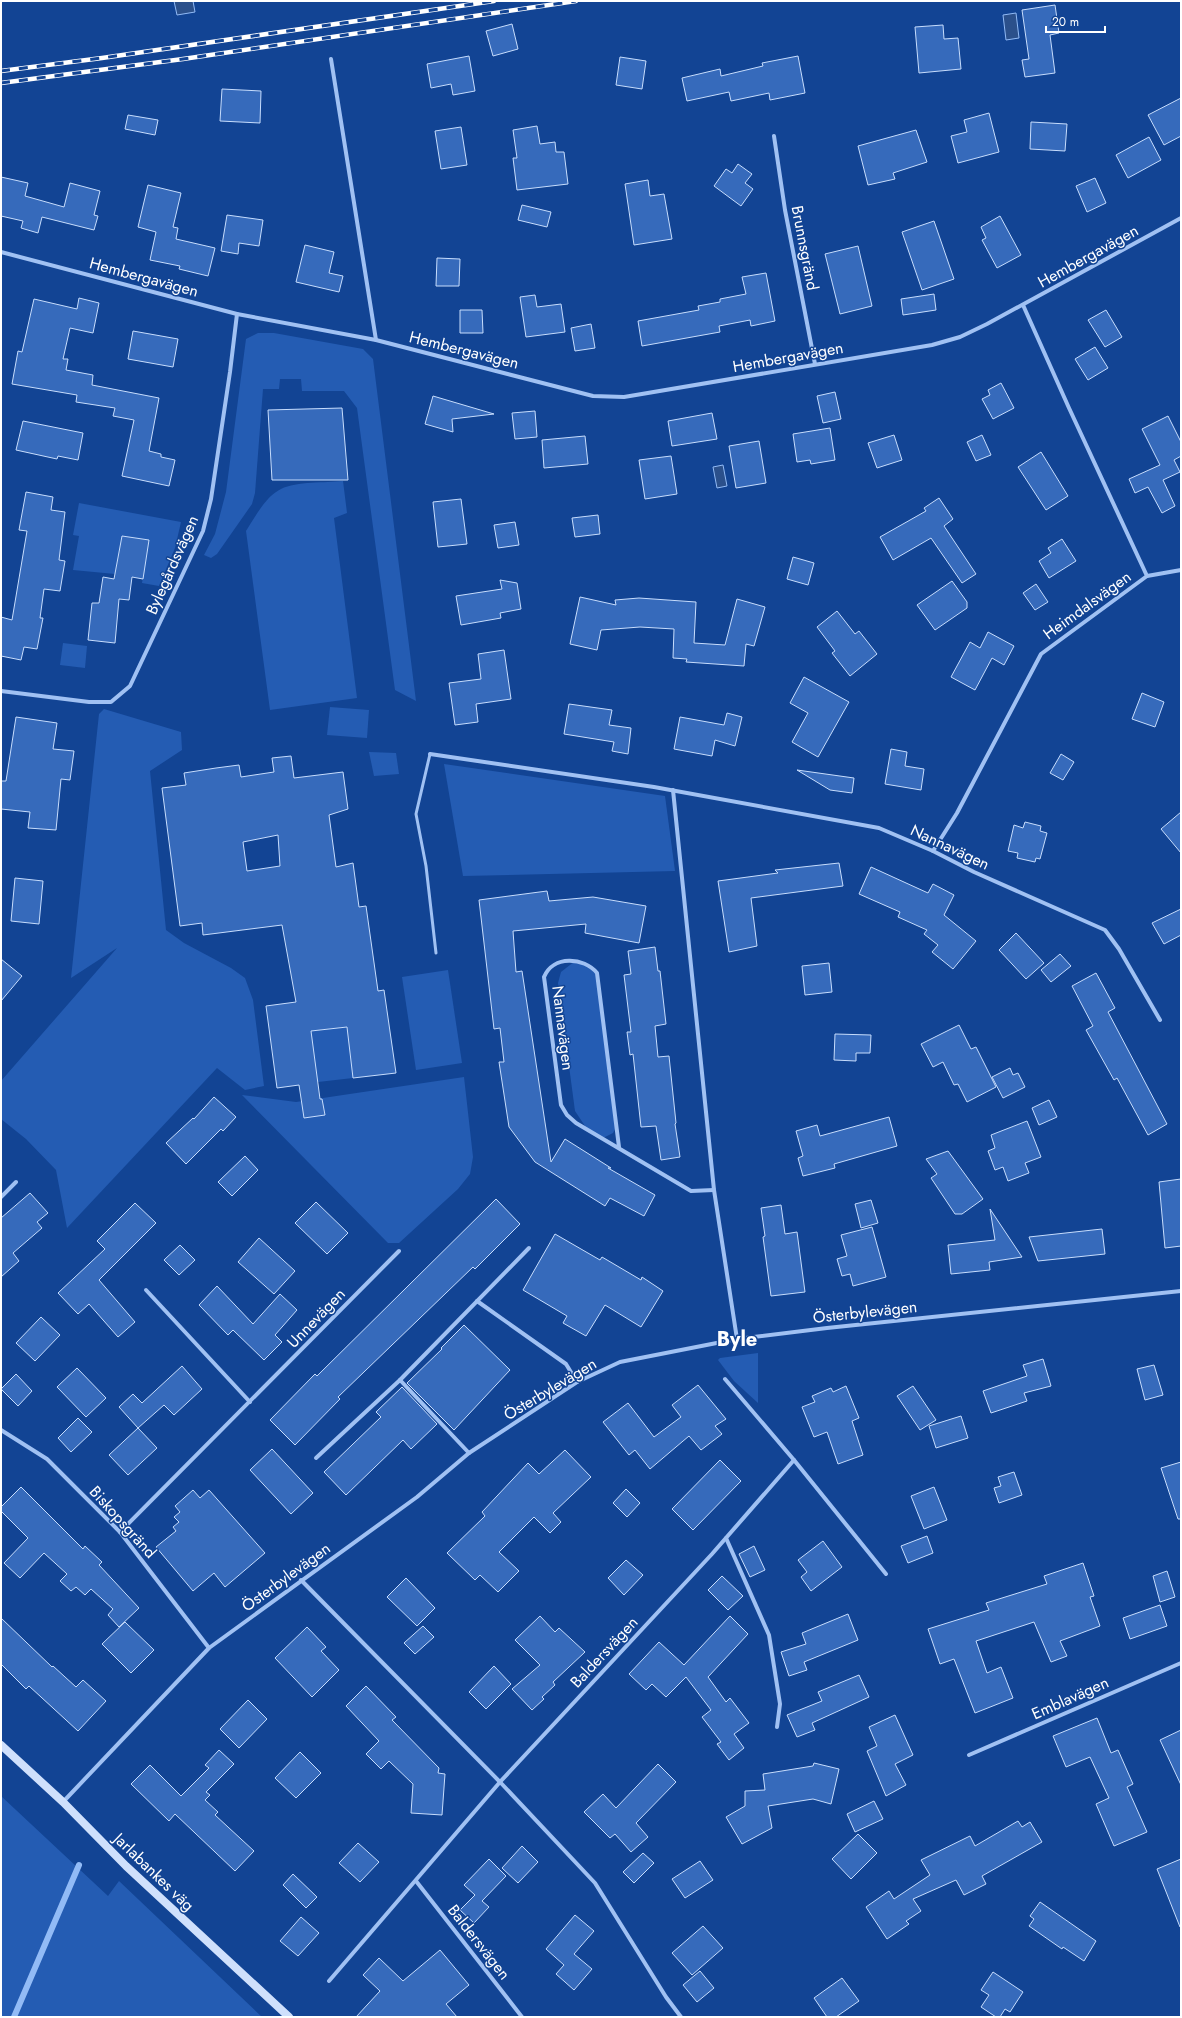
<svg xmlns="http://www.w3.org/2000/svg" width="1182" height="2018" font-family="Jost,sans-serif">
<rect width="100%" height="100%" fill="#124494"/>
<g fill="#245cb3">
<polygon points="258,333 274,333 363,349 373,359 416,701 395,690 357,408 344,391 302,391 301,379 280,379 279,389 263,389 255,493 252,504 217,554 211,558 204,555 215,534 226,492 246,339"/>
<path d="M343,481L347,513L334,518L357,698L270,710L246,531C255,517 266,496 281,489C297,481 325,483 343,481Z"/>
<polygon points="79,503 181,522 175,548 159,586 142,583 149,540 122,536 115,574 73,570 79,536 73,535"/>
<polygon points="63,643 87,646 85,668 60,665"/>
<polygon points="330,707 369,710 367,738 327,735"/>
<polygon points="104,709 181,732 182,750 150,771 166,930 184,943 231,968 245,978 253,1000 264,1086 245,1090 217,1068 67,1228 56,1170 26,1139 1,1119 1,1081 117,948 71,978 99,714"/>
<polygon points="369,752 396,753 399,774 374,776"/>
<polygon points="444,764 665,796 675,871 463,876"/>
<polygon points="575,961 582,961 597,973 616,1127 613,1133 603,1138 587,1129 575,1111 558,983 561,972"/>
<polygon points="448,970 462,1063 416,1070 402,977"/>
<polygon points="351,1027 353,1078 318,1082 308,1031"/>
<polygon points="464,1077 473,1157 470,1174 458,1189 399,1243 388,1243 242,1095 296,1102"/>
<polygon points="758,1353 758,1403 734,1381 718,1360 720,1358"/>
<polygon points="1,1796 108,1896 119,1881 262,2017 1,2017"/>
</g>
<g fill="#2b508b" stroke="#92bbf6">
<polygon points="174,1 193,1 195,12 177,15"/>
<polygon points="1016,13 1019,38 1006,40 1003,15"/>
<polygon points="723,465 727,486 717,488 713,467"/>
</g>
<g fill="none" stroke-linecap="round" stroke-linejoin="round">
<polyline stroke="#92bbf6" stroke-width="6" points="14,2017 79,1865"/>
</g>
<g fill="#366abb" stroke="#c7ddfd" fill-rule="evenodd">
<polygon points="1055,5 1059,33 1050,35 1055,73 1025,77 1022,60 1029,59 1022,10"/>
<polygon points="512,24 518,49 493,56 486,31"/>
<polygon points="943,25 944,39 958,38 961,69 919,73 915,27"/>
<polygon points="469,56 475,91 453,95 451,84 431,88 427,64"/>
<polygon points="798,56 805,93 770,100 769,93 731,101 729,92 687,101 682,78 720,69 721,76 763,66 762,63"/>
<polygon points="620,57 646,61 642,89 616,85"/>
<polygon points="222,89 261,91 260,123 220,121"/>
<polygon points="1181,98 1181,136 1164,145 1148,115"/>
<polygon points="989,113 999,152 958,163 951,136 967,132 964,120"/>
<polygon points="128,115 158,120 155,135 125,129"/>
<polygon points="1031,122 1067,124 1065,151 1030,149"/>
<polygon points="537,126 540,144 555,142 556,152 564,152 568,184 517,190 513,158 517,158 513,130"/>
<polygon points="461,127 467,165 441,169 435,131"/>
<polygon points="916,130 927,162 893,173 895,179 868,185 858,146"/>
<polygon points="1149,137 1161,160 1128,178 1116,155"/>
<polygon points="738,164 752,174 745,183 753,189 741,206 714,186 726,169 732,173"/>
<polygon points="1,177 28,183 25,196 64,207 70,183 100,191 94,215 98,216 94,230 42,217 38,233 21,228 23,221 1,216"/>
<polygon points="1095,178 1106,203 1087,212 1076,186"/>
<polygon points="648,180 650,196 664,194 672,239 634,245 625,184"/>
<polygon points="148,185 181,193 173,227 178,228 176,239 215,248 208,276 179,269 180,266 150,260 156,232 138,227"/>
<polygon points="522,205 551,212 547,227 518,220"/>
<polygon points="227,215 263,220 259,246 239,243 238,254 221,251"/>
<polygon points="1000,216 1021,255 997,268 982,240 986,238 981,227"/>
<polygon points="934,221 954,279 922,290 902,232"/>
<polygon points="305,245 334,252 329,273 343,276 339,292 296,282"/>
<polygon points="858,246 872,306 840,314 825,254"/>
<polygon points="437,258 460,259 459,286 436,286"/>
<polygon points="766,273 775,321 751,326 750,320 719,326 720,332 642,346 638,321 699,310 698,306 720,302 720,299 746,294 742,277"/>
<polygon points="934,294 936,310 903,315 901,299"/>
<polygon points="535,295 537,307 561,304 565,332 526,337 520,297"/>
<polygon points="79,298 99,303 93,333 70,328 63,359 68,359 66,370 93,375 92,385 159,398 149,451 161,454 161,457 175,460 169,486 122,476 134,420 113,416 115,408 76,402 77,395 12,384 18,351 22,352 34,299 77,309"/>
<polygon points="460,310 482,310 483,333 460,333"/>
<polygon points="1106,310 1122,337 1105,347 1088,320"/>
<polygon points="591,324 595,348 575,351 571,328"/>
<polygon points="133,331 178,339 173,367 128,359"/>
<polygon points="1095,347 1108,368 1088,380 1075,359"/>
<polygon points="1001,383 1014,408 993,419 982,399 990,395 988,390"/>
<polygon points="835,392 841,419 823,423 817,396"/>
<polygon points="433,396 494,414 452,419 453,432 425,424"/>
<polygon points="342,408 348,480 272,480 268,410"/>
<polygon points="535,411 537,437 515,439 512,413"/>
<polygon points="712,413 717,439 672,446 668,421"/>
<polygon points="1168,416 1181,442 1181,456 1174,460 1180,472 1163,480 1175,506 1162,513 1148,487 1135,493 1129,479 1160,465 1142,429"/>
<polygon points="23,421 83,433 78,460 58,456 57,459 16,450"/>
<polygon points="830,428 835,460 811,464 810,460 797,462 793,434"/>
<polygon points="894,435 902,460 877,468 868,443"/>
<polygon points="982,435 991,455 976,461 967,442"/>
<polygon points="585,436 588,464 544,468 542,440"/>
<polygon points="759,441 766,483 736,488 729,446"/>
<polygon points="1041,452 1068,496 1046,510 1018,467"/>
<polygon points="671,456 677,494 645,499 639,460"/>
<polygon points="26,492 53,497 51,510 65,512 59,560 65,561 60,591 44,589 40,618 43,618 37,649 24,647 21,660 1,656 1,617 12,620 27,531 19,530"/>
<polygon points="939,498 953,519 944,526 976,574 962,583 931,538 893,560 880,537 926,511 924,508"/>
<polygon points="461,499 467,544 438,547 433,502"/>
<polygon points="598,515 600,534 575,537 572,518"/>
<polygon points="515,522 519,545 498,548 494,525"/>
<polygon points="122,536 149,540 143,579 132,577 129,600 119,599 115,643 88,640 92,603 99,603 103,577 114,579"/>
<polygon points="1062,539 1076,561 1049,578 1039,561 1051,553 1048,548"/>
<polygon points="793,557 814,563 808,585 787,579"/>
<polygon points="500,580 517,583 521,609 500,613 501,618 461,625 456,596 502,589"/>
<polygon points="952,581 967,602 967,608 935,630 917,605"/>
<polygon points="1036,584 1048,602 1035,610 1023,593"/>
<polygon points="580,597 616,605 615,600 639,598 696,602 694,643 725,645 737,599 765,607 754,646 746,644 744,666 686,662 687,659 673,658 674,629 640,627 601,630 597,650 570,644"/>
<polygon points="837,611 855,634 859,631 877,654 850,676 832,653 835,651 817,627"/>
<polygon points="988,632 1014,646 1004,665 992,658 975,690 951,677 970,642 980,648"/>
<polygon points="504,650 511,699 476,704 478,722 455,725 449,683 481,679 478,654"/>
<polygon points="804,677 849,702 818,757 792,742 808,713 790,703"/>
<polygon points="1142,693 1164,702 1155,727 1132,719"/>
<polygon points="569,704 612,710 609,725 631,728 628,754 612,751 614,742 564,734"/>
<polygon points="727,713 742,717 735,746 715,740 712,756 674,749 680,717 724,725"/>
<polygon points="16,717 57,723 53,749 74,751 70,780 61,779 56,830 28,828 30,812 1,809 1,781 6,781"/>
<polygon points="891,749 907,752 905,766 924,769 921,790 885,784"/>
<polygon points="1061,754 1074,762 1063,780 1050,773"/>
<path d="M291,756L294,778L343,772L348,809L329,815L336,867L353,863L359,907L366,906L378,991L384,990L396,1073L353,1078L347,1027L311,1031L320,1099H322L325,1115L304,1118L299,1085L277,1088L266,1006L296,1002L282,925L203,935L202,923L180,926L162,788L186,785L184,773L216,768L239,765L241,777L274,772L272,758ZM278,835L280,866L247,871L243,842Z"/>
<polygon points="797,770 854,778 852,793 830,790"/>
<polygon points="1181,812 1181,853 1161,829"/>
<polygon points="1025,822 1041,826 1040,831 1047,833 1040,859 1036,858 1035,862 1017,858 1018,853 1008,851 1014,825 1023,828"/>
<polygon points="839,863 843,886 751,898 757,946 729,952 718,881 778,873 775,870"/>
<polygon points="871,867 928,893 933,884 954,895 944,915 976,941 953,969 932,952 938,945 924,934 927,930 898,917 900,912 859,894"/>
<polygon points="15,878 43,881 39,924 11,921"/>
<polygon points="547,891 549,901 593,897 646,906 639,943 585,933 586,924 513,931 516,972 522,971 551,1162 565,1139 611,1168 608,1168 655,1195 644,1216 610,1198 605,1206 535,1162 509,1127 499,1062 504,1062 500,1028 494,1029 479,900"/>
<polygon points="1181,909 1181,935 1164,944 1152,923"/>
<polygon points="1016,933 1044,963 1026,979 999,950"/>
<polygon points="655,947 658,971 660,971 666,1024 655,1026 658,1057 669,1056 676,1123 675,1124 680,1157 661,1160 656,1126 641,1127 633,1054 630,1055 627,1032 631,1032 624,975 631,974 628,951"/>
<polygon points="1060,954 1071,966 1051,982 1041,970"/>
<polygon points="1,959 22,976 1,1001"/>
<polygon points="829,963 832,992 805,995 802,966"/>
<polygon points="1096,973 1115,1008 1108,1012 1167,1124 1148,1135 1117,1078 1114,1080 1086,1030 1093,1026 1072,986"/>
<polygon points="959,1025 971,1049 976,1047 996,1087 967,1102 958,1084 954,1085 943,1062 933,1067 921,1044"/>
<polygon points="835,1034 871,1035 870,1053 856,1053 856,1061 834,1060"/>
<polygon points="1010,1068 1013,1075 1018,1073 1025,1087 1003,1098 992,1077"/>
<polygon points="214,1097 236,1117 223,1131 221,1129 186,1164 166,1143 193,1118 194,1119"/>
<polygon points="1049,1100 1057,1117 1039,1125 1032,1108"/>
<polygon points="889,1117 897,1146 834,1164 835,1168 803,1176 798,1158 803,1156 796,1131 817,1125 820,1136"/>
<polygon points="1027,1121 1041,1157 1025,1163 1029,1173 1008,1181 1003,1167 995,1170 988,1151 995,1148 991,1135"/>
<polygon points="948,1151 983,1199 962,1214 955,1214 931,1178 937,1174 926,1159"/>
<polygon points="245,1156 258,1170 232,1196 218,1182"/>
<polygon points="1181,1179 1181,1246 1165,1248 1159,1182"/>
<polygon points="30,1193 48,1213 37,1222 42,1228 13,1253 19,1261 1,1277 1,1218"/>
<polygon points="496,1199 520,1224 475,1269 473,1267 338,1397 340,1399 295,1445 270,1420 315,1374 317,1376"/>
<polygon points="871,1200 878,1223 861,1228 855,1204"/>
<polygon points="316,1202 348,1233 327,1254 295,1223"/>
<polygon points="135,1203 156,1223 99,1280 135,1322 118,1337 89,1304 78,1314 58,1293 105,1249 97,1241"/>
<polygon points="781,1205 785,1234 797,1232 805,1292 771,1296 763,1237 765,1236 761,1208"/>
<polygon points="990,1209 1022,1257 989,1262 990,1270 951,1274 948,1245 995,1240"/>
<polygon points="872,1227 886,1277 853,1286 850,1274 842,1276 837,1259 847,1256 841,1235"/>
<polygon points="1102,1229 1105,1254 1038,1261 1029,1237"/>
<polygon points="555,1234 600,1260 602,1257 641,1280 642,1277 663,1291 641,1327 605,1305 586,1336 563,1323 567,1316 523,1290"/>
<polygon points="259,1238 295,1271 274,1294 238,1262"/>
<polygon points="180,1245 195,1260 179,1275 164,1260"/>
<polygon points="217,1286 253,1324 280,1294 297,1310 275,1335 282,1342 264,1360 233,1330 228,1335 199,1305"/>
<polygon points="41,1317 60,1335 35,1361 16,1343"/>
<polygon points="464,1325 510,1370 454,1430 407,1383 442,1349 441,1348"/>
<polygon points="1043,1359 1051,1386 1024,1393 1027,1401 991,1413 983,1391 1027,1376 1023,1365"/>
<polygon points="1154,1365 1163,1395 1145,1400 1137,1369"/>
<polygon points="182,1366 202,1389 174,1415 164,1405 138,1428 119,1407 133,1394 142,1403"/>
<polygon points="77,1368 106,1398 86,1417 57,1387"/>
<polygon points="16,1374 32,1391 18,1406 1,1389"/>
<polygon points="698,1385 726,1419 715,1426 722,1434 701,1450 689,1436 650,1469 635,1450 629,1455 603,1422 628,1403 654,1437 681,1417 672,1405"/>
<polygon points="846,1386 859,1418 852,1421 863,1455 838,1464 827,1432 814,1437 802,1407 815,1402 812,1396 831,1388 833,1392"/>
<polygon points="913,1386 936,1420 920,1430 897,1396"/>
<polygon points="402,1387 437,1424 411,1449 403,1440 346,1495 324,1472 381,1417 376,1412"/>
<polygon points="961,1416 968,1438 936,1448 929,1426"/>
<polygon points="78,1418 92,1432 71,1452 58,1438"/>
<polygon points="138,1428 157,1448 128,1475 109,1455"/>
<polygon points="272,1449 313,1493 291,1514 250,1470"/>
<polygon points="565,1450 591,1477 553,1513 561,1522 550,1533 534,1517 499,1552 519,1571 498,1592 480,1575 475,1580 447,1553 485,1516 482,1512 528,1463 539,1474"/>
<polygon points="720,1460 741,1481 693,1530 672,1509"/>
<polygon points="1181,1462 1181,1519 1178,1519 1161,1468"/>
<polygon points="1014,1472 1022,1495 999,1503 994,1488 1001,1486 998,1477"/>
<polygon points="21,1487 83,1549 85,1546 102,1562 99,1565 139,1608 119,1627 108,1615 113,1609 91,1589 85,1595 76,1587 71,1591 60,1581 67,1574 44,1553 20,1578 4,1563 28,1538 1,1511 1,1507"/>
<polygon points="934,1487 947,1520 924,1529 911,1496"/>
<polygon points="626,1489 640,1503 627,1517 613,1503"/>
<polygon points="193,1490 200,1498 209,1490 265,1553 225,1587 214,1573 193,1591 156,1547 176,1531 173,1527 179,1522 174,1517 180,1512 175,1506"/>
<polygon points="927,1536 933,1553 908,1563 901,1546"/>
<polygon points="823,1541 842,1567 811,1591 801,1577 807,1572 798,1560"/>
<polygon points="754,1546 765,1570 750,1577 739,1554"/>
<polygon points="626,1560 643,1575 624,1595 608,1578"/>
<polygon points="1083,1563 1094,1596 1090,1597 1100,1626 1060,1641 1067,1656 1051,1662 1034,1622 976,1641 987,1673 1001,1667 1013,1698 975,1713 954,1659 940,1664 928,1629 989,1610 986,1603 1047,1584 1044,1576"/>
<polygon points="1167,1571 1175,1597 1160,1602 1153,1576"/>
<polygon points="722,1576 743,1596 728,1610 708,1590"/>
<polygon points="406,1578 435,1608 417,1626 387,1597"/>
<polygon points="1160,1605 1167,1626 1130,1639 1123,1618"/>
<polygon points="848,1614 858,1640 804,1662 807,1670 789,1676 781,1652 806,1644 802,1633"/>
<polygon points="540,1616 555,1632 559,1628 585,1652 553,1682 555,1685 542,1697 544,1699 532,1710 512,1689 540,1665 515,1640"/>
<polygon points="730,1616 748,1634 708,1677 726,1702 730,1698 749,1723 734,1734 744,1748 729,1760 717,1744 721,1742 702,1717 711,1710 686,1677 666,1697 652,1684 646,1690 629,1674 659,1642 684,1665"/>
<polygon points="1,1618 52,1667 53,1666 76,1687 83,1680 106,1701 78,1731 29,1686 26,1689 1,1664"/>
<polygon points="125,1622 154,1650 131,1673 102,1644"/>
<polygon points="423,1626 434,1637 415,1654 404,1643"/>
<polygon points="307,1627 326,1647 321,1651 339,1670 312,1697 275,1658"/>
<polygon points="494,1666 511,1684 486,1709 469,1692"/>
<polygon points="859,1675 869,1697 812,1723 815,1730 797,1737 787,1715 822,1701 818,1692"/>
<polygon points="366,1686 396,1717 392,1720 439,1768 438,1773 445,1774 442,1815 411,1813 413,1784 389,1761 381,1769 366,1754 379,1741 346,1706"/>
<polygon points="248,1700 267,1719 239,1748 220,1729"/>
<polygon points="895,1715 913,1755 895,1764 906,1785 886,1796 867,1751 877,1746 869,1727"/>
<polygon points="1097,1718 1111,1753 1118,1750 1133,1784 1127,1787 1147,1832 1114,1846 1096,1804 1109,1798 1090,1757 1066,1767 1053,1736"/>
<polygon points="1181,1730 1181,1785 1160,1740"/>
<polygon points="219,1750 234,1764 206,1792 210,1795 205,1800 218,1812 215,1815 254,1851 235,1871 175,1814 169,1821 131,1784 150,1765 181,1796 209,1768 205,1765"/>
<polygon points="300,1752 321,1773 296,1798 275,1778"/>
<polygon points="814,1763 839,1769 831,1804 813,1799 768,1806 772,1828 742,1844 726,1817 745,1806 745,1791 765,1790 763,1774 813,1766"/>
<polygon points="658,1764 676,1782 636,1823 648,1837 631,1852 615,1834 610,1838 584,1812 603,1794 616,1808"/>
<polygon points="874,1801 883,1819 855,1832 847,1814"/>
<polygon points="1018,1821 1022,1827 1030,1822 1042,1842 982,1876 986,1884 964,1895 956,1880 913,1899 921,1911 906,1921 909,1924 887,1939 866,1907 889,1891 894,1899 930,1875 921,1860 970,1836 975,1846"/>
<polygon points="858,1834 877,1853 851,1879 832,1859"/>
<polygon points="358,1843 379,1862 360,1882 339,1863"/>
<polygon points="522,1846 538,1862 518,1883 502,1868"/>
<polygon points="643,1853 654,1863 634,1883 623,1872"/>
<polygon points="489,1859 506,1876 482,1901 489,1907 474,1923 460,1910 475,1895 464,1885"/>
<polygon points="1181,1859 1181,1927 1180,1927 1157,1869"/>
<polygon points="700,1861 713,1880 685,1898 672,1879"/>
<polygon points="293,1874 317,1897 306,1908 283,1885"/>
<polygon points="1040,1902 1096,1941 1084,1961 1063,1947 1062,1949 1029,1926 1034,1919 1030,1916"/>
<polygon points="575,1915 594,1931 574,1954 592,1969 574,1990 556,1974 564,1965 546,1949"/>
<polygon points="301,1917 319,1933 298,1956 280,1941"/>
<polygon points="703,1926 723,1948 692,1975 672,1953"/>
<polygon points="440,1950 469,1985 446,2004 457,2017 356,2017 380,1991 363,1975 379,1958 403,1981"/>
<polygon points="700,1971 714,1988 697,2002 683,1985"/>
<polygon points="993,1972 1023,1992 1010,2012 1005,2009 1000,2017 996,2017 981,2007 989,1995 981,1990"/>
<polygon points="842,1978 859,2001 836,2017 827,2017 814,1998"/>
</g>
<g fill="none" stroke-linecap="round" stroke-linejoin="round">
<polyline stroke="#a0c1f3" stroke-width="3" points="430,754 416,814 426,866 436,953"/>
<g stroke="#a0c1f3" stroke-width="4">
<polyline points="331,59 376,340"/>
<polyline points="774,136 785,210 815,364"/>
<polyline points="1,252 237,314 376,340 593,396 624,397 932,345 960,337 987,324 1181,218"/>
<polyline points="1147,576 1181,570"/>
<polyline points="1,691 89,702 111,702 130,686 203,531 211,499 230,372 237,314"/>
<polyline points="430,754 654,787 879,828 933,851 974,872 1105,930 1119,949 1160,1020"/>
<polyline points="673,790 714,1190 737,1339"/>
<polyline points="933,851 957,813 1041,654 1147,576 1069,408 1023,305"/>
<path d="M619,1147L597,973C584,957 553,955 544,977L561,1105L567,1115L576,1123L691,1191L714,1190"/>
<polyline points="1,1197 16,1182"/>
<polyline points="146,1290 250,1402"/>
<polyline points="477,1301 566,1364 577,1382"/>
<polyline points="725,1379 794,1460"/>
<polyline points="400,1380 529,1248"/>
<polyline points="1,1430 47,1459 120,1532 209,1648"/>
<polyline points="316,1458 400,1380 469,1453"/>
<polyline points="120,1532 399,1251"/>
<polyline points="726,1538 769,1635 780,1704 777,1727"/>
<polyline points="301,1580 500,1782 595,1883 666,1997 681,2017"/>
<polyline points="969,1755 1181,1663"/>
<polyline points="63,1802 209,1648 417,1497 469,1453 577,1382 620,1362 737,1339 827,1328 1181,1291"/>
<polyline points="416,1881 522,2017"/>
<polyline points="329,1981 500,1782 712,1554 794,1460 886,1574"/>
</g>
<polyline stroke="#cfe0fc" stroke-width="8" points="1,1745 63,1802 126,1866 289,2017"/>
<defs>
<g id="rail">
<polyline points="1,71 102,58 494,1"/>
<polyline points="1,83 183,59 576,1"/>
</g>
</defs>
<use href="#rail" stroke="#fff" stroke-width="4.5"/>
<use href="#rail" stroke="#124494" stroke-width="3" stroke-dasharray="9" stroke-linecap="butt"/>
</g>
<g text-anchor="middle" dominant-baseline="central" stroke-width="3" stroke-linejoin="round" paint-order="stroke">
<g font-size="16" fill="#fff" stroke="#124494">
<text transform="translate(805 248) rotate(79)">Brunnsgränd</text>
<text transform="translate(1088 256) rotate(-29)">Hembergavägen</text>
<text transform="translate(144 277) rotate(15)">Hembergavägen</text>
<text transform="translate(464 350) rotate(14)">Hembergavägen</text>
<text transform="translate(788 357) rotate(-10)">Hembergavägen</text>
<text transform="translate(172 565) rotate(-66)">Bylegårdsvägen</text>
<text transform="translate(1087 605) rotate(-36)">Heimdalsvägen</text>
<text transform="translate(950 847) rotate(25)">Nannavägen</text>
<text transform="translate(563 1028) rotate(83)">Nannavägen</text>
<text transform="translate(865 1312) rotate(-6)">Österbylevägen</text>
<text transform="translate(316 1318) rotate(-46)">Unnevägen</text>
<text transform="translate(550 1389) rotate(-31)">Österbylevägen</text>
<text transform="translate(123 1522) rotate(48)">Biskopsgränd</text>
<text transform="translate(286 1577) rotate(-36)">Österbylevägen</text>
<text transform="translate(604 1652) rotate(-47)">Baldersvägen</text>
<text transform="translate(1070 1698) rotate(-24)">Emblavägen</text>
<text transform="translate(154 1872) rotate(44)">Jarlabankes väg</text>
<text transform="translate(479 1942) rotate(52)">Baldersvägen</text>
</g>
<g font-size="20" font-weight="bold" fill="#fff" stroke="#124494">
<text x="737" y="1339">Byle</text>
</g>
</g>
<rect width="1182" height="2018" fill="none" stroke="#ffffff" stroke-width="4"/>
<path d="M1046 26v6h59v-6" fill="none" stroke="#ffffff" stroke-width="2"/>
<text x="1052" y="26" font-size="12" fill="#ffffff" stroke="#124494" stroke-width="3" paint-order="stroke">20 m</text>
</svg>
